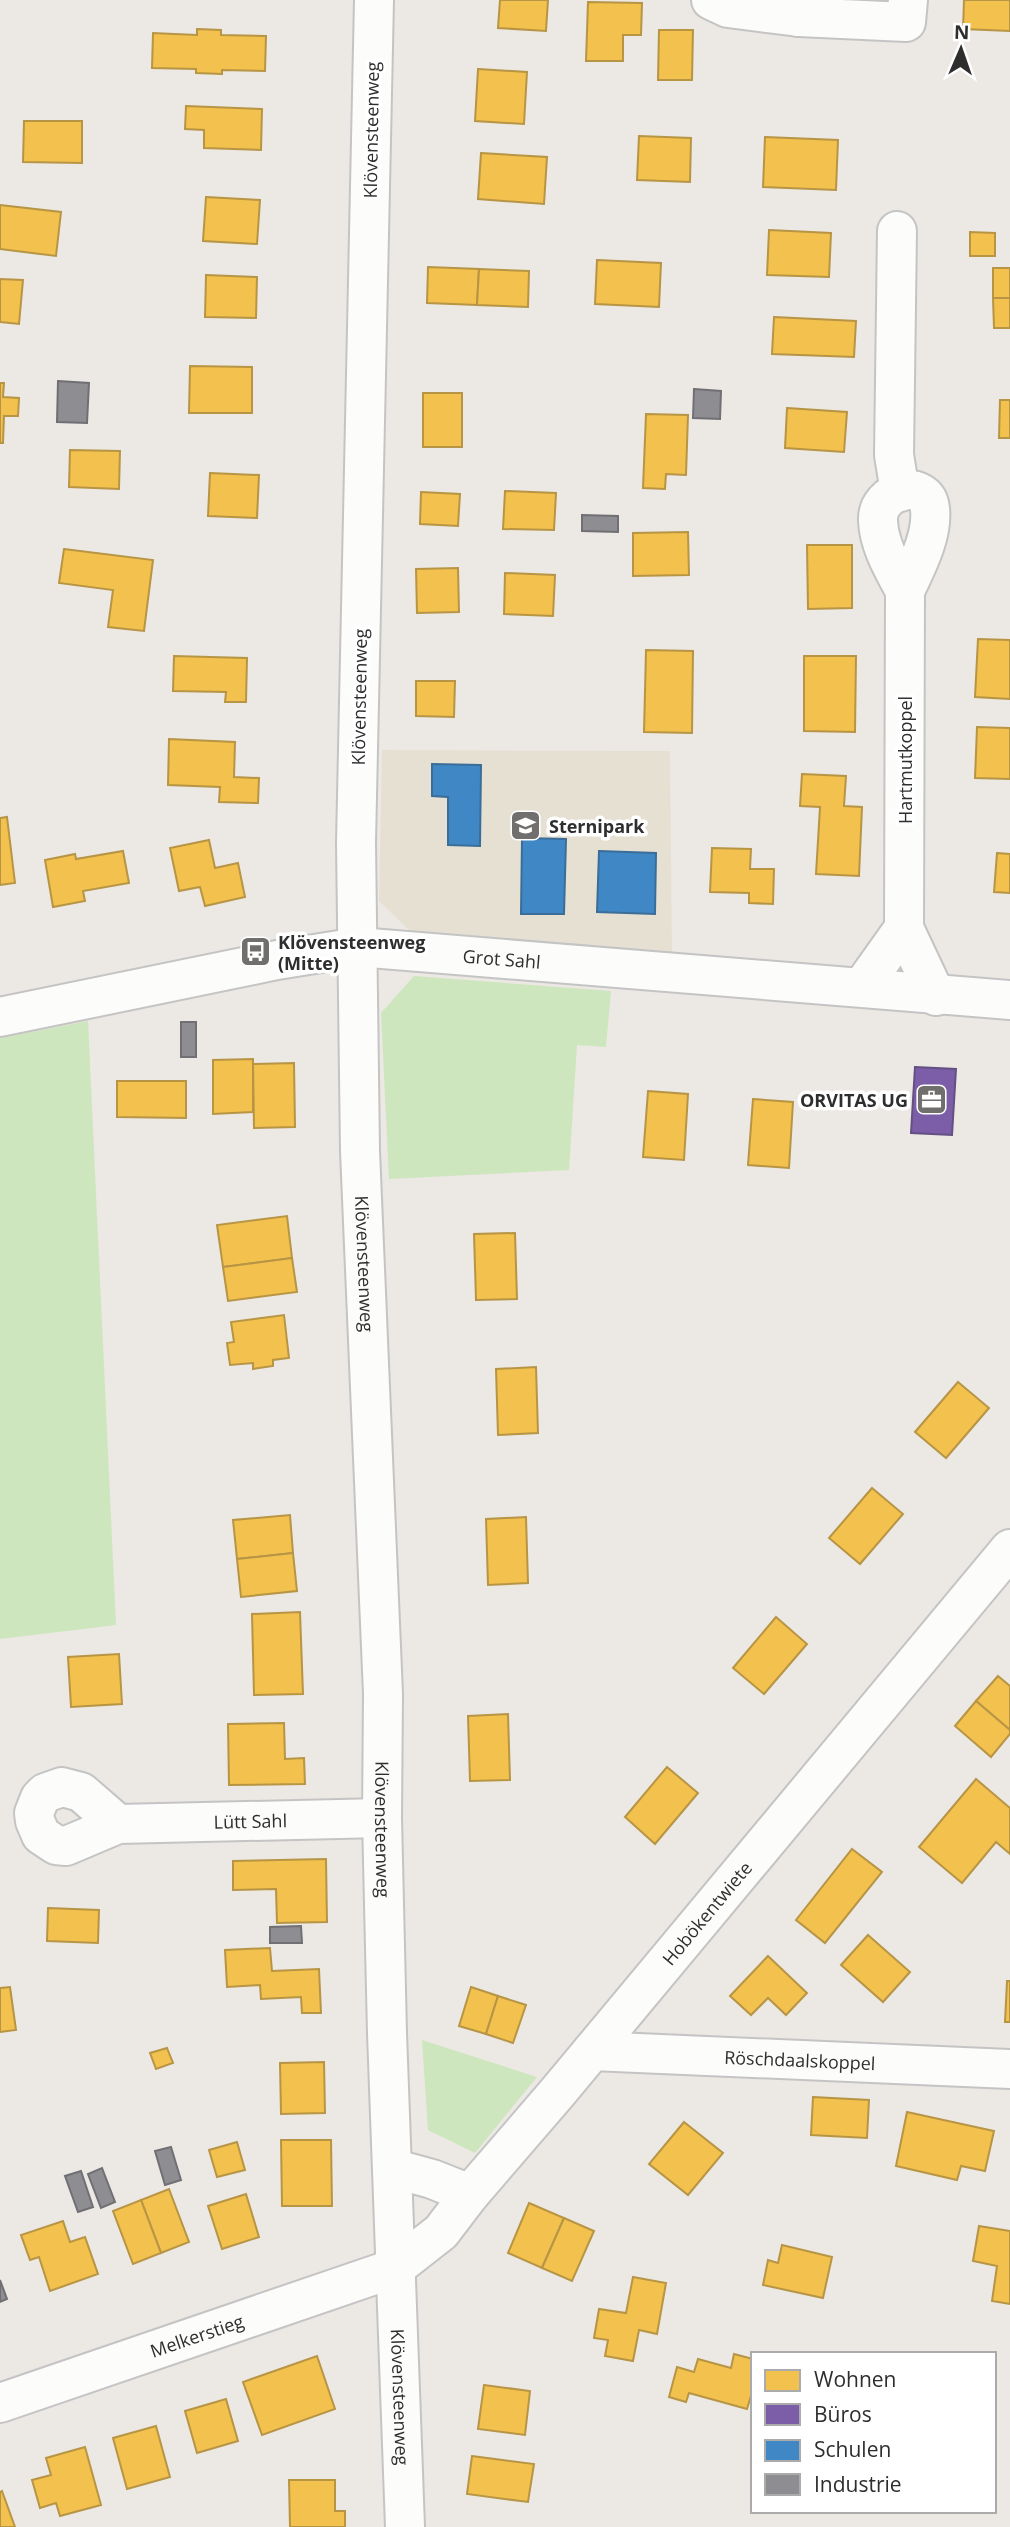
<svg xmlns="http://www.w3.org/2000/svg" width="1010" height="2527" font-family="'Open Sans',sans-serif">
<rect width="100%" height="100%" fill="#ece8e4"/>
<polygon fill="#e6e0d3" points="382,750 670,751 672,952 412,933 379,901"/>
<g fill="#cee6be">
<polygon points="414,976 611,991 606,1047 577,1045 569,1170 389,1179 381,1013"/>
<polygon points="88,1021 116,1625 0,1639 0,1038"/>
<polygon points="422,2040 537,2077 475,2153 428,2130"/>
</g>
<g fill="#f2c14e" stroke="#b79544" stroke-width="2">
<polygon points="500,0 548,0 546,31 498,28"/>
<polygon points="964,0 1010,0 1010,31 963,29"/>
<polygon points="588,2 642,3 641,35 623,35 623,61 586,61"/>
<polygon points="197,29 221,30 221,35 266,36 265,71 222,70 222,74 196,73 196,69 152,68 153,33 197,35"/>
<polygon points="659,30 693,30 692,80 658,80"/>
<polygon points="478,69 527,72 524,124 475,121"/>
<polygon points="186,106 262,109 261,150 204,148 204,130 185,129"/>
<polygon points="24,121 82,121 82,163 23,162"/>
<polygon points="639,136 691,138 690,182 637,180"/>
<polygon points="765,137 838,140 836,190 763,187"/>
<polygon points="481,153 547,157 544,204 478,199"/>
<polygon points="206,197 260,200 257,244 203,241"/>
<polygon points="0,205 61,212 56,256 0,249"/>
<polygon points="769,230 831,233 829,277 767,275"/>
<polygon points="970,232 995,233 995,256 970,256"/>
<polygon points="597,260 661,263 659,307 595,304"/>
<polygon points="428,267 479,269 477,305 427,303"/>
<rect x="993" y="268" width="17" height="30"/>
<polygon points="479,269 529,271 528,307 477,305"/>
<polygon points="206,275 257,277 256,318 205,317"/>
<polygon points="0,279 23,280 19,324 0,322"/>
<polygon points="993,298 1010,298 1010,328 994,328"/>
<polygon points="774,317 856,321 854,357 772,354"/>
<polygon points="190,366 252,367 252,413 189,413"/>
<polygon points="0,383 4,383 3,397 19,398 18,416 4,416 3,443 0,443"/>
<rect x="423" y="393" width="39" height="54"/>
<polygon points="1000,400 1010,400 1010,438 999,438"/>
<polygon points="787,408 847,412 844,452 785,448"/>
<polygon points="646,414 688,415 686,475 666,474 665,489 643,488"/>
<polygon points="70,450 120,451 119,489 69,487"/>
<polygon points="210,473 259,475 257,518 208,516"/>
<polygon points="505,491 556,493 554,530 503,529"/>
<polygon points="421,492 460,494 458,526 420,524"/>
<polygon points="688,532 689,575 633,576 633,533"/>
<polygon points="807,545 852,545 852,608 808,609"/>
<polygon points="64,549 153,560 144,631 108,627 113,590 59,583"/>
<polygon points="458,568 459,612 417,613 416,569"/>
<polygon points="505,573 555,575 553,616 504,614"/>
<polygon points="978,639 1010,640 1010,699 975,697"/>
<polygon points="646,650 693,651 692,733 644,732"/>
<polygon points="174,656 247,658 246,702 225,702 226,692 173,691"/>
<polygon points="804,656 856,656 855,732 804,731"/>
<polygon points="416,681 455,681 454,717 416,716"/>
<polygon points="977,727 1010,728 1010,779 975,778"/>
<polygon points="169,739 235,742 234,777 259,778 258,803 219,802 220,787 168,785"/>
<polygon points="802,774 846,776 844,806 862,807 859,876 816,874 820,807 800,806"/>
<polygon points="7,817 15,883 0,885 0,818"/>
<polygon points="209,840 215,868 238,863 245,897 205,906 200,887 179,891 170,848"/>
<polygon points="712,848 751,849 750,869 774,869 773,904 749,903 749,893 710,892"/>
<polygon points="123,851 129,883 83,891 85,901 53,907 45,860 75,854 76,859"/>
<polygon points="997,853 1010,854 1010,893 994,892"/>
<polygon points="253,1059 253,1112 213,1114 213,1060"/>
<polygon points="294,1063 295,1127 254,1128 253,1064"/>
<polygon points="117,1081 186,1081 186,1118 117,1117"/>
<polygon points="648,1091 688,1094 684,1160 643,1157"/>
<polygon points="753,1099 793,1102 789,1168 748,1165"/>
<polygon points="287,1216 292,1258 223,1267 217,1225"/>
<polygon points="515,1233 517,1299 476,1300 474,1234"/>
<polygon points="292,1258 297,1292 228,1301 223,1267"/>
<polygon points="284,1315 289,1358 273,1360 273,1366 253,1369 253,1363 230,1365 227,1343 234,1342 231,1322"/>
<polygon points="536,1367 538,1433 498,1435 496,1369"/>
<polygon points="958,1382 989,1408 946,1458 915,1432"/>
<polygon points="872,1488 903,1514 860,1564 829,1538"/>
<polygon points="290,1515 293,1553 237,1559 233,1520"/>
<polygon points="526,1517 528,1583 488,1585 486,1519"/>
<polygon points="293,1553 297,1591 241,1597 237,1559"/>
<polygon points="300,1612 303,1694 254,1695 252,1614"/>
<polygon points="776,1617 807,1644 764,1694 733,1668"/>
<polygon points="119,1654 122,1704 71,1707 68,1657"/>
<polygon points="998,1676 1010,1686 1010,1730 976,1701"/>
<polygon points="976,1701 1010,1730 1010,1734 991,1757 955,1726"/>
<polygon points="508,1714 510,1780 470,1781 468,1716"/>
<polygon points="284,1723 285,1759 304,1758 305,1784 229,1785 228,1724"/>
<polygon points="667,1767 698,1793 655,1844 625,1817"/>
<polygon points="976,1779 1010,1808 1010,1854 996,1842 962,1883 919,1847"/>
<polygon points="852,1849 882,1872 825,1943 796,1920"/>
<polygon points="326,1859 327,1922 277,1923 276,1889 233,1890 233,1861"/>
<polygon points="48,1908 99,1910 98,1943 47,1941"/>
<polygon points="868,1935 910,1972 883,2002 841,1965"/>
<polygon points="270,1948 272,1971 319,1969 321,2013 302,2013 301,1997 261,1999 260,1985 227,1987 225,1950"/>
<polygon points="768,1956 807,1993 786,2015 768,1998 751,2015 730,1996"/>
<polygon points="1007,1981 1010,1981 1010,2022 1005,2022"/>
<polygon points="10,1987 16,2030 0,2032 0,1988"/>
<polygon points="471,1987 498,1996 486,2034 459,2026"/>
<polygon points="498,1996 526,2005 513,2043 486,2034"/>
<polygon points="167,2048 173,2063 156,2069 150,2053"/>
<polygon points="324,2062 325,2113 281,2114 280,2063"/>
<polygon points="813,2097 869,2100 867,2138 811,2135"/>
<polygon points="907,2112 994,2131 985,2171 961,2166 957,2180 896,2166"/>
<polygon points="684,2122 723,2153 688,2195 649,2164"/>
<polygon points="281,2140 331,2140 332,2206 282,2206"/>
<polygon points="237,2142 245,2170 217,2177 209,2150"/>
<polygon points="169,2189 189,2242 161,2253 141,2200"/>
<polygon points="246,2194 259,2237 222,2249 208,2206"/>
<polygon points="141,2200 161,2253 133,2264 113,2211"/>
<polygon points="529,2203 564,2218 542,2268 508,2253"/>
<polygon points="564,2218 594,2231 572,2281 542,2268"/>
<polygon points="63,2221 70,2242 85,2237 98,2274 50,2291 39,2257 30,2260 21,2235"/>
<polygon points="979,2226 1010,2231 1010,2304 992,2301 997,2266 973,2261"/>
<polygon points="782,2245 832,2257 823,2298 763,2285 768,2260 778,2263"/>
<polygon points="633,2277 666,2283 657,2334 639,2330 633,2361 605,2356 608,2340 594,2338 599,2309 626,2313"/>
<polygon points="734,2354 753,2359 753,2389 747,2409 689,2393 686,2402 669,2397 677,2367 694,2372 698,2359 731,2368"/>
<polygon points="317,2356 335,2409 262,2435 243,2382"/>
<polygon points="484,2385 530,2391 525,2435 478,2429"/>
<polygon points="226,2399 238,2441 197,2453 185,2411"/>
<polygon points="156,2426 170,2477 127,2489 113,2438"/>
<polygon points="85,2447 101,2505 60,2516 56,2503 40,2508 32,2480 51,2475 46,2458"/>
<polygon points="472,2456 534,2464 528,2502 467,2494"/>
<polygon points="289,2480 335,2480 335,2511 345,2511 345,2527 290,2527"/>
<polygon points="2,2491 15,2527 0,2527 0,2492"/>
</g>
<polygon fill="#7b5ea7" stroke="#645083" stroke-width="2" points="915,1067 956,1069 952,1135 911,1133"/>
<g fill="#3f88c5" stroke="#3a6d98" stroke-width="2">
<polygon points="432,764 481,765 480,846 448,845 448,797 432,796"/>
<polygon points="522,838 566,839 564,914 521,914"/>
<polygon points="599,851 656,853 655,914 597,912"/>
</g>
<g fill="#8d8d92" stroke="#707074" stroke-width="2">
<polygon points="58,381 89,383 87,423 57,422"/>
<polygon points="694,389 721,391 720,419 693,418"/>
<polygon points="582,515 618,516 618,532 582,531"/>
<rect x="181" y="1022" width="15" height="35"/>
<polygon points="301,1926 302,1943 270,1943 270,1927"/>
<polygon points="171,2147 181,2180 165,2185 155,2151"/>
<polygon points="102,2168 115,2202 101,2208 88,2174"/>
<polygon points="81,2171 93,2207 78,2212 65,2176"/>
<polygon points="0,2280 7,2299 0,2302"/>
</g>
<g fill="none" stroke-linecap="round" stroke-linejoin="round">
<defs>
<g id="minor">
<path id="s1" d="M374,0L356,843L360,1151L383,1694L382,1818L387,2033L405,2527"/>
<polyline points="711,0 728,8 799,17"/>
<polyline points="825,0 799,17 906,22 908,0"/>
<polyline points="897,231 894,455 900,492"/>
<path d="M905,591C894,570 879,546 878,521C876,489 927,477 930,509C933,536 916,567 905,591L904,928L936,996"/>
<polyline points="862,987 904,928"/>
<path id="s2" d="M0,1017L277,960L358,947L1010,1000"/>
<path id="s3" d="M118,1824L81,1792L62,1787L45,1793L40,1798L34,1813L35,1821L41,1835L56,1845L66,1846L118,1824L382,1818"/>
<path id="s4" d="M592,2051L1010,2069"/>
<polyline points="392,2168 432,2179 470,2194"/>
<path id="s5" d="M0,2403L395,2268L441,2232L470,2194L557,2093L1010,1549"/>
</g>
</defs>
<use href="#minor" stroke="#c5c4c5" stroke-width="42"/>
<use href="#minor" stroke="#fcfcfb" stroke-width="38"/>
</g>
<defs>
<symbol id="school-square" viewBox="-11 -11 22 22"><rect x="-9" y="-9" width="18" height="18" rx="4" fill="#706f6e" stroke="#fff"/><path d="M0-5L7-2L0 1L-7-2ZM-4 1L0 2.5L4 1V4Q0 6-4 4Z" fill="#fff"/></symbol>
<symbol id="bus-square" viewBox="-11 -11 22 22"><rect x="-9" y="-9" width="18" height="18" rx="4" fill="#706f6e" stroke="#fff"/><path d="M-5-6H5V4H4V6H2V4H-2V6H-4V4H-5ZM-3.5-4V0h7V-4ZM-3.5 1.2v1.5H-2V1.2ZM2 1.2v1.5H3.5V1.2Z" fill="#fff"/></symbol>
<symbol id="office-square" viewBox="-11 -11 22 22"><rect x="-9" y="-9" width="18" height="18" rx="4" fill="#706f6e" stroke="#fff"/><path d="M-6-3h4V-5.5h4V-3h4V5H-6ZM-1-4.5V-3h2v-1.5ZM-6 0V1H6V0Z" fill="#fff"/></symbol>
</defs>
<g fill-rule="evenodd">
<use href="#school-square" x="508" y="808" width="35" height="35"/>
<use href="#bus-square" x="238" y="934" width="35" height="35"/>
<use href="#office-square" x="914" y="1082" width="35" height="35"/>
</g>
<g text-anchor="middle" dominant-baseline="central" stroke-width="7" stroke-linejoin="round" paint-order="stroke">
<g font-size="18" fill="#2e2e2e" stroke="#fff">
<text transform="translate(371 130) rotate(-89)">Klövensteenweg</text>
<text transform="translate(359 697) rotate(-89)">Klövensteenweg</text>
<text transform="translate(905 760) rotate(-90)">Hartmutkoppel</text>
<text stroke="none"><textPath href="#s2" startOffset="509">Grot Sahl</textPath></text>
<text stroke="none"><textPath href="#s1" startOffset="1264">Klövensteenweg</textPath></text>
<text stroke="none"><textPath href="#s3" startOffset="350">Lütt Sahl</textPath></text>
<text stroke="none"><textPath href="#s1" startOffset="1830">Klövensteenweg</textPath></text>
<text stroke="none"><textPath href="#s5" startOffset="891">Hobökentwiete</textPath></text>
<text stroke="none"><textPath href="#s4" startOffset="208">Röschdaalskoppel</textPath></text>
<text stroke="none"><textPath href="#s5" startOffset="208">Melkerstieg</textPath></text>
<text stroke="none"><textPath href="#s1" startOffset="2398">Klövensteenweg</textPath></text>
</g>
<g font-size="18" font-weight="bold" fill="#2e2e2e" stroke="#fff" text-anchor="start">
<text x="549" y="826">Sternipark</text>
<text x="278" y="942">Klövensteenweg<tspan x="278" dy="21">(Mitte)</tspan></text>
<text x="908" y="1100" text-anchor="end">ORVITAS UG</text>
</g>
</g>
<rect x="751" y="2352" width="245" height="161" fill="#ffffff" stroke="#ababab" stroke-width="2"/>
<rect x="765" y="2370" width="35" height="21" fill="#f2c14e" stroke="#ababab" stroke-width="2"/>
<text x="814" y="2387" font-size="21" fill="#2e2e2e">Wohnen</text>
<rect x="765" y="2404" width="35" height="21" fill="#7b5ea7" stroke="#ababab" stroke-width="2"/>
<text x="814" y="2422" font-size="21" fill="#2e2e2e">Büros</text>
<rect x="765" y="2440" width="35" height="21" fill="#3f88c5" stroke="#ababab" stroke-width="2"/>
<text x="814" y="2457" font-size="21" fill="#2e2e2e">Schulen</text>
<rect x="765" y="2474" width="35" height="21" fill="#8d8d92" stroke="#ababab" stroke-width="2"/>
<text x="814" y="2492" font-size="21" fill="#2e2e2e">Industrie</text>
<g transform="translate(961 49) rotate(2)" stroke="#ffffff" stroke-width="5" paint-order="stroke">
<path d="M0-5L12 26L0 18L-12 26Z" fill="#2e2e2e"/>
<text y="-10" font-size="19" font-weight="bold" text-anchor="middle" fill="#2e2e2e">N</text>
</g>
</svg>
